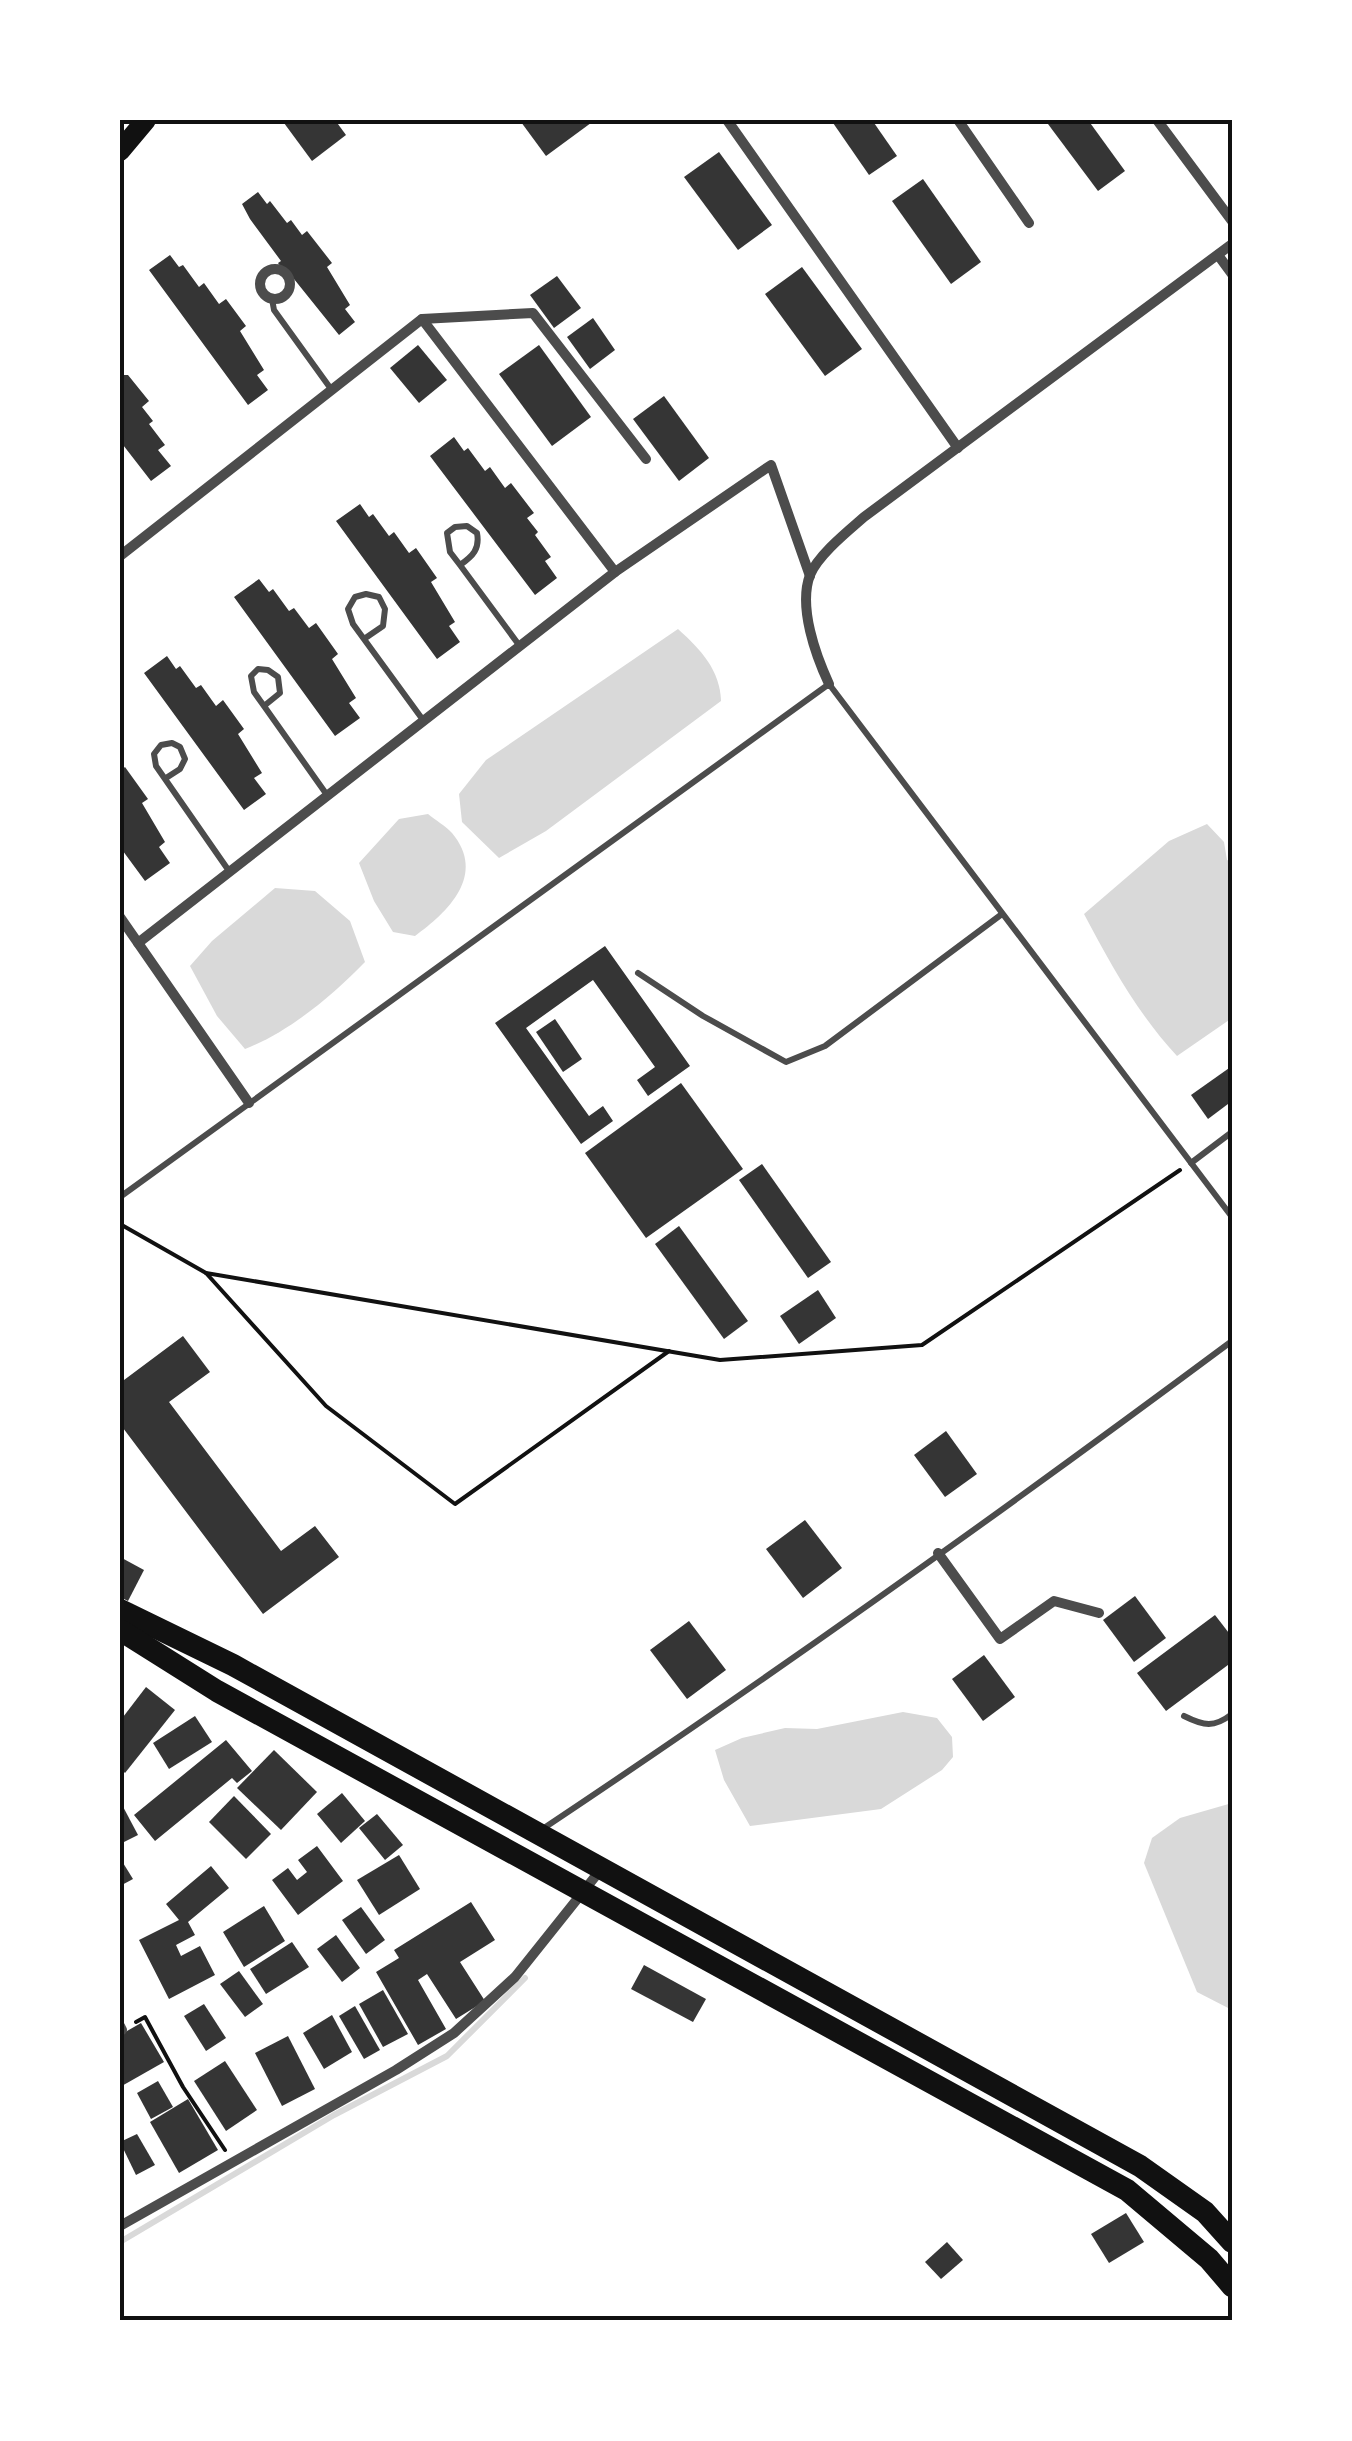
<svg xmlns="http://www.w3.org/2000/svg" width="1352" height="2441" font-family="Jost,sans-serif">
<rect width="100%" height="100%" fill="#fff"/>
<g fill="#d9d9d9">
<path d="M678,629C701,650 720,670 721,701L546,831L499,858L462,822L459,794L486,760Z"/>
<path d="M428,814C435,820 446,826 452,833C487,875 448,912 415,936L393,932L374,901L359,863L399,819Z"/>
<path d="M1207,824L1224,842L1227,860L1232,862V1018L1177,1056C1138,1014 1111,965 1084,914L1169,841Z"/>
<path d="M275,888L315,891L350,921L365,962C332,996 289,1032 245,1049L217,1016L190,966L212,941Z"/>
<polygon points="903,1712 937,1718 952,1737 953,1757 942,1770 881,1809 750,1826 724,1780 715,1750 742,1738 785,1728 817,1729"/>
<polygon points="1232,1803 1232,2010 1197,1992 1144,1863 1152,1838 1180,1818"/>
</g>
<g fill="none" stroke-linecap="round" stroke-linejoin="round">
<polyline stroke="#d9d9d9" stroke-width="6" points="120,2242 334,2115 447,2056 525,1978"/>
</g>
<g fill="#353535">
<polygon points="289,120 335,120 346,135 312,161 284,123"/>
<polygon points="523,120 595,120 546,156 521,122"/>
<polygon points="831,120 872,120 897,156 869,175"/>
<polygon points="1045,120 1088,120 1125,171 1098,191"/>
<polygon points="719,152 772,225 738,250 684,177"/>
<polygon points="923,179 981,262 951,284 892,201"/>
<polygon points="258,192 267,204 270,201 287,223 291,220 302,235 307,231 332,263 327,267 350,305 345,309 355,322 339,335 294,279 291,281 278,263 281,261 250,219 242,204"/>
<polygon points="170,255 179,267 183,265 199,287 204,283 219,304 226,299 246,326 240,331 264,370 257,375 268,390 248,405 149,270"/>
<polygon points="802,267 862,349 825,376 765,294"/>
<polygon points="557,276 581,308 554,328 530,295"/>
<polygon points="593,318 615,350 590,369 567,337"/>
<polygon points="418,345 447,380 419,403 390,368"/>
<polygon points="539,345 591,417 552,446 499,374"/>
<polygon points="120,375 128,375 149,401 142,407 153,421 149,424 165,445 158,450 171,466 151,481 120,441"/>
<polygon points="664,396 709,458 679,481 633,419"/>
<polygon points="454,437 464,451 468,448 485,471 490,467 505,488 511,483 534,513 527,518 538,532 535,535 551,557 545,561 557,578 535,595 430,456"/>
<polygon points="360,504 369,517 373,514 389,536 394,532 409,553 416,548 437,578 431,582 455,622 449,626 460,642 437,659 336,521"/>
<polygon points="259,579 269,592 273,589 289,611 294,608 309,628 316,623 338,654 332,659 356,698 349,703 360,718 335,736 234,597"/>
<polygon points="167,656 176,669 180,666 196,688 201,685 216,706 223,700 244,729 238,734 262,773 254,778 266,794 244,810 144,673"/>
<polygon points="125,767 148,799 142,803 165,842 159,847 170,863 145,881 120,847 120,771"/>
<polygon points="605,946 690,1066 648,1096 637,1080 655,1067 593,980 526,1028 589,1116 603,1106 613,1121 581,1144 495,1023"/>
<polygon points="555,1019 582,1059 563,1072 536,1032"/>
<polygon points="1232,1066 1232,1101 1208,1119 1191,1095"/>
<polygon points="681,1083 743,1169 646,1238 585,1153"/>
<polygon points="762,1164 831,1262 808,1278 739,1180"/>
<polygon points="679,1226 748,1321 724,1339 655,1244"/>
<polygon points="818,1290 836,1318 799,1344 780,1316"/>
<polygon points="183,1336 210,1372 169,1402 281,1551 315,1526 339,1557 263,1614 120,1424 120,1383"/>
<polygon points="946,1431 977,1474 945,1497 914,1455"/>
<polygon points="805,1520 842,1568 803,1598 766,1549"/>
<polygon points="120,1557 144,1570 128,1601 120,1597"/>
<polygon points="1135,1596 1166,1638 1134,1662 1103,1620"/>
<polygon points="1215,1615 1232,1637 1232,1662 1166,1711 1137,1673"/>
<polygon points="689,1621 726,1670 687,1699 650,1650"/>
<polygon points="984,1655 1015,1697 983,1721 952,1679"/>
<polygon points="146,1687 175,1710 125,1773 120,1768 120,1721"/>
<polygon points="195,1716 212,1742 169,1769 153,1743"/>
<polygon points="226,1740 252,1771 237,1783 232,1778 155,1841 134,1815"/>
<polygon points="274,1750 317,1792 281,1830 237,1788"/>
<polygon points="342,1793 365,1821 341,1843 317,1814"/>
<polygon points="234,1796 271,1834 246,1859 209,1822"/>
<polygon points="120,1801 138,1835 120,1844"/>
<polygon points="377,1814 403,1845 385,1860 359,1828"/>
<polygon points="317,1846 343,1881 298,1915 272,1880 288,1868 297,1880 307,1872 298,1860"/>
<polygon points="399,1855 420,1889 379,1915 357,1880"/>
<polygon points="120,1858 133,1879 120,1886"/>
<polygon points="211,1866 229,1888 188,1922 195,1935 176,1945 181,1956 200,1946 215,1975 169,1999 139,1940 179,1920 166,1904"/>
<polygon points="471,1902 495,1940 460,1962 485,2001 456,2019 427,1974 418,1980 446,2029 418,2045 376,1972 399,1958 394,1950"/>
<polygon points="264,1906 285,1941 244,1967 223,1932"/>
<polygon points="361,1907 385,1940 366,1954 342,1920"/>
<polygon points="336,1935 360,1968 342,1982 317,1949"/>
<polygon points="292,1942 309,1967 266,1994 250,1969"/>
<polygon points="644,1965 706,1999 693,2022 631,1989"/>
<polygon points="239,1971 263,2004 245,2017 220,1984"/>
<polygon points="383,1990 408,2034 383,2047 359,2004"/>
<polygon points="204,2004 226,2038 206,2051 184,2016"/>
<polygon points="355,2006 380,2050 364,2059 339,2016"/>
<polygon points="332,2015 352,2052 324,2069 303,2033"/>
<polygon points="141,2023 164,2062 120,2087 120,2035"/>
<polygon points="288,2036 315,2089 282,2106 255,2053"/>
<polygon points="225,2061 257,2110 226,2131 194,2081"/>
<polygon points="158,2081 173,2107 151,2119 137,2093"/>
<polygon points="188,2099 218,2150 179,2173 150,2122"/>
<polygon points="137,2134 155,2165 136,2175 120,2142"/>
<polygon points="1126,2213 1144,2242 1109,2263 1091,2234"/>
<polygon points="947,2242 963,2260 941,2279 925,2262"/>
</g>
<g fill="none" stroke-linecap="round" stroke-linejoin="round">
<g stroke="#111" stroke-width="4">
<polyline points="120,1224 206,1273 326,1406 455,1504 669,1351"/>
<polyline points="206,1273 720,1360 922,1345 1180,1170"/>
<polyline points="136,2022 145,2017 183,2087 225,2150"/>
</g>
<g stroke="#4c4c4c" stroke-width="6">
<polyline points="272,299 274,310 331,389"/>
<path d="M460,565C473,556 480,549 477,533L467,526L455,527L447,533L450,552L460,565L519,645"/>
<polyline points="364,639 383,626 385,609 379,597 366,594 355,597 348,609 353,624 423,720"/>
<polyline points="264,706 280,693 278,677 268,670 258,669 251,676 254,692 264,706 327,795"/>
<polyline points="166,778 180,769 185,759 180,747 172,743 161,745 154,754 156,766 229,871"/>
<polyline points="638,973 703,1016 786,1062 825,1046 1002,914"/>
<polyline points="1191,1163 1232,1132"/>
<polyline points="120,1197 829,684 1232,1217"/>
<path d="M1184,1716C1204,1726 1214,1728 1232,1714"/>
<path d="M544,1828C778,1672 1006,1509 1232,1341"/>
</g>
<g stroke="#4c4c4c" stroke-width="10">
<polyline points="727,120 958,448"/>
<polyline points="958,120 1029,223"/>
<polyline points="1157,120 1232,221"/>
<polyline points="1218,255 1232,274"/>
<circle cx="275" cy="284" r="15"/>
<polyline points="422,319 533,313 646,459"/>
<polyline points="120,556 422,319 615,572 138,943"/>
<polyline points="615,572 771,465 810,576"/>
<path d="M829,684C816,656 798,607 810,575C818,555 848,531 864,517L1232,244"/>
<polyline points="120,917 249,1103"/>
<polyline points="938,1553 1000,1639 1054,1601 1099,1613"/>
<polyline points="120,2026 122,2030"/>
<polyline points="120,2226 396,2070 454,2033 515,1977 602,1868"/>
</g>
<polyline stroke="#111" stroke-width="20" points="120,151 146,120"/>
<g stroke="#111" stroke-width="22">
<polyline points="120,1610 233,1665 1140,2166 1205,2212 1232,2242"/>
<polyline points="120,1630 217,1691 1127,2190 1209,2259 1232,2286"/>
</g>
</g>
<rect width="1352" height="2441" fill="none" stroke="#ffffff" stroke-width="245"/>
<rect x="122" y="122" width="1108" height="2196" fill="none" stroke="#111" stroke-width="4"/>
</svg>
